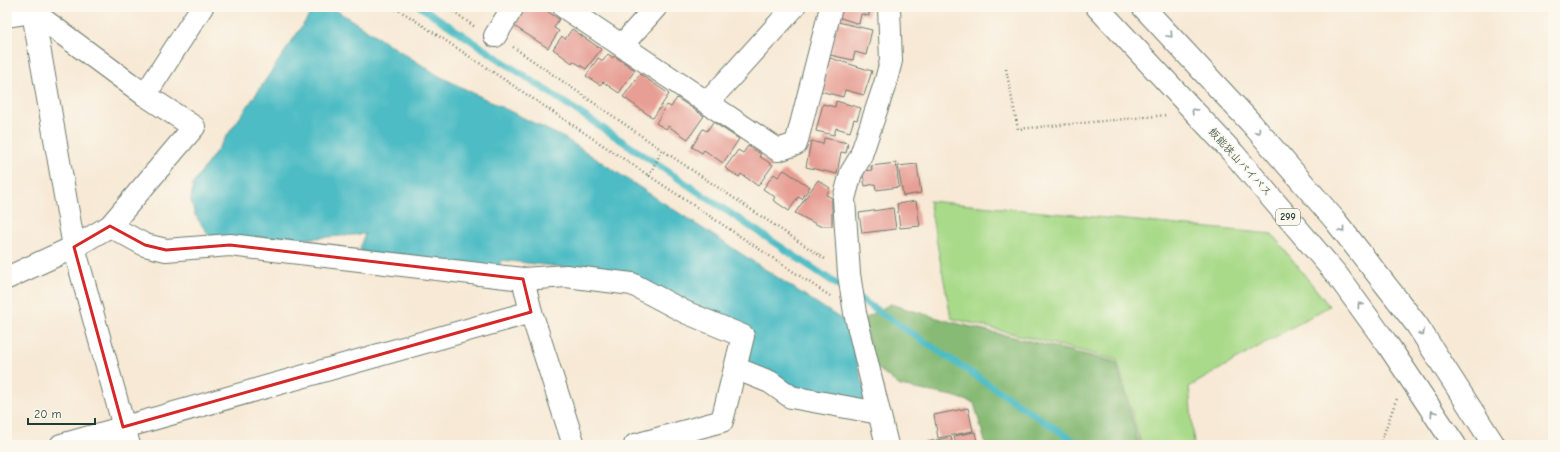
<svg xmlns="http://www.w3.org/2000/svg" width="1560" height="452" font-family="'Comic Neue','Klee One',sans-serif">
<rect width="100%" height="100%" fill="#fbf7ec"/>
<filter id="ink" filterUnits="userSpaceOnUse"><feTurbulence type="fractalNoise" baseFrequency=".025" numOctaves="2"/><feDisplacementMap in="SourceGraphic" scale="8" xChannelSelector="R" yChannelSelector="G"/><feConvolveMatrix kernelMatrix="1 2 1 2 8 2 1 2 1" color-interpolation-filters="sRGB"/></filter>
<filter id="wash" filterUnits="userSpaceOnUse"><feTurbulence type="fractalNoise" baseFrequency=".012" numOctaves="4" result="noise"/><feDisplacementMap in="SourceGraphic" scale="16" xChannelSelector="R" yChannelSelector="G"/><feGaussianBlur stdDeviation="0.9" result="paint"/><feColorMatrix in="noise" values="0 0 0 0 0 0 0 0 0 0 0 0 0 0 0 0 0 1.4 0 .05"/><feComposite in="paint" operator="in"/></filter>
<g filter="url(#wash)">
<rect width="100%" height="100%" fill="#f7e9d5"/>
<polygon fill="#a9da89" stroke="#648c5e" points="929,201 1272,234 1329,306 1189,387 1194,445 1141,445 1117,360 951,318"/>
<polygon fill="#86ba75" stroke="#527c54" points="890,304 951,322 1116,362 1139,445 986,445 974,403 953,396 900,386 875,366 863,320"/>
<polygon fill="#4dbcc4" stroke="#367c7c" points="315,7 331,7 439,76 566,139 847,323 866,396 863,401 791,387 746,361 745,356 751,328 678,300 630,275 501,260 498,271 362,255 360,247 365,234 267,242 212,240 195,215 191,201 193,184 250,103"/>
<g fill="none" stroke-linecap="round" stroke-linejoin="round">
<g stroke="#4dbcc4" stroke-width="7">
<polyline points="421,7 847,291"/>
<polyline points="857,297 1080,445"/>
</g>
</g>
<g id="blocks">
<g fill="#e79e94">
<polygon points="526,7 541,7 559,19 554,28 559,31 548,48 514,26"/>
<polygon points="842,7 869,7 869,16 861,14 859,24 838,17"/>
<polygon points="838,22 872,30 866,55 855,52 853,60 830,55"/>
<polygon points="572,29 601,49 586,69 573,61 572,63 553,49 562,36 565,39"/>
<polygon points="608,54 613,58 614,56 635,70 619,93 603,82 600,85 586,76 598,58 603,61"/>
<polygon points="830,58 872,71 864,95 845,90 843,97 820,91"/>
<polygon points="640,74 669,94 653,118 623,97"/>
<polygon points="677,98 704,116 688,139 668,126 666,129 656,123 667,105 671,107"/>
<polygon points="836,101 861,108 857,120 854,119 850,132 836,128 834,135 816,131 823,104 835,107"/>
<polygon points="713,122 739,139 723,163 704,150 702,153 692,147 703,129 707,131"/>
<polygon points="824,138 848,143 846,153 841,152 837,174 806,167 811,141 823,144"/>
<polygon points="748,146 761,154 759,156 773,165 758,186 741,174 739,177 725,168 738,150 743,153"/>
<polygon points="896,163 899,187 876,190 875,184 865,186 862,171 872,170 871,166"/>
<polygon points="917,164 921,193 903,196 898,166"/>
<polygon points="784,170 810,187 802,199 798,197 789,211 773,200 775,197 763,189 774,174 778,177"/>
<polygon points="818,180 830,188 826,195 832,198 832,226 820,226 795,213"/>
<polygon points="916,201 920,226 900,228 897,204"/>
<polygon points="893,208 896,229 862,233 859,213"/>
<polygon points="968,408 973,431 938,438 934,415"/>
<polygon points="975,432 978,445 956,445 954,436"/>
<polygon points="951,437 953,445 918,445 918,444"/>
</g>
</g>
</g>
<g filter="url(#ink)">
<use href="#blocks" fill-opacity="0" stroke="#6b796c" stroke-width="1"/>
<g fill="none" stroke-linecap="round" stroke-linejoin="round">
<defs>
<g id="street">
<polyline points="32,7 74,247 129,445"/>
<polyline points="564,7 778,150 796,144 831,7"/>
<polyline points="7,16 33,12 145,95 194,127 110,226 74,247 7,278"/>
<polyline points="495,36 513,7"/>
<polyline points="622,45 656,7"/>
<polyline points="145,95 202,7"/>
<polyline points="708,102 794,7"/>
<polyline points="110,226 145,245 166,250 230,245 523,279 566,276 632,284 685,312 743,336 722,421 635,445"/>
<polyline points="523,279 531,312 574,445"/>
<polyline points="735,368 770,382 791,397 879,413"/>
<polyline points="61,445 531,312"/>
<polyline points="887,445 855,313 849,274 844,199 851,173 860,158 885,84 891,61 889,7"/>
</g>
<g id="highway">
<polyline points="1097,7 1234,154 1337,275 1388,345 1455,445"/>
<polyline points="1143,7 1251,123 1334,219 1417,325 1494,445"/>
</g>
</defs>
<use href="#street" stroke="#6b796c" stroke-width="24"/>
<use href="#highway" stroke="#6b796c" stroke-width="24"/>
<g stroke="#6b796c" stroke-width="2.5" stroke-dasharray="1 3" stroke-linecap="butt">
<polyline points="392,7 407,15 830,296"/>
<polyline points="447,7 475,27"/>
<polyline points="513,47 662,150 825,259"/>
<polyline points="1006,69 1018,129 1167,115"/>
<polyline points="649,176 662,150"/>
<polyline points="1380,445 1395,403 1397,399"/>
</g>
<use href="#street" stroke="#fff" stroke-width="22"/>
<use href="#highway" stroke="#fff" stroke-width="22"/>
</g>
<defs><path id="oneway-chevron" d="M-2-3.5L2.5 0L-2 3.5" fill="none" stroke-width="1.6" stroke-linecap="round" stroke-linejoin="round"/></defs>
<g stroke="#8f9e9a">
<use href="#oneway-chevron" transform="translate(1170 35) rotate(47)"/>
<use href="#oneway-chevron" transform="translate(1194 111) rotate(-133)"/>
<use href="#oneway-chevron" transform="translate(1258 131) rotate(49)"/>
<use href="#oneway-chevron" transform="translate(1342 230) rotate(52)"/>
<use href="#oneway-chevron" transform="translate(1360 305) rotate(-126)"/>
<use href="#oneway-chevron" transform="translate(1422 333) rotate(57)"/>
<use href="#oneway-chevron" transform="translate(1433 413) rotate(-124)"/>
</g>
</g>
<path fill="none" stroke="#d62828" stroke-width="3" stroke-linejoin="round" d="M110,226L145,245L166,250L230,245L523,279L531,312L123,427L74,247Z"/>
<g text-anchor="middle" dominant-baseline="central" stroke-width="3" stroke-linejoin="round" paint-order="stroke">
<rect fill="#fbf7ec" stroke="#61756b" stroke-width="1" x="1276" y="209" width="24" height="16" rx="3"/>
<g font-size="10" font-weight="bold" fill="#1f3d34">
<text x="1288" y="217">299</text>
</g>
<g font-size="11" fill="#1f3d34" stroke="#fbf7ec">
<text transform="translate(1240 162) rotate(48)">飯能狭山バイパス</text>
</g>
</g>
<rect width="1560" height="452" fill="none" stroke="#fbf7ec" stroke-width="24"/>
<path d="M28 418v6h67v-6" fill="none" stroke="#1f3d34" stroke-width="2"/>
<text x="34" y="418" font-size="12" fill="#1f3d34" stroke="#fbf7ec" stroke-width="3" paint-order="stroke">20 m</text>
</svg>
